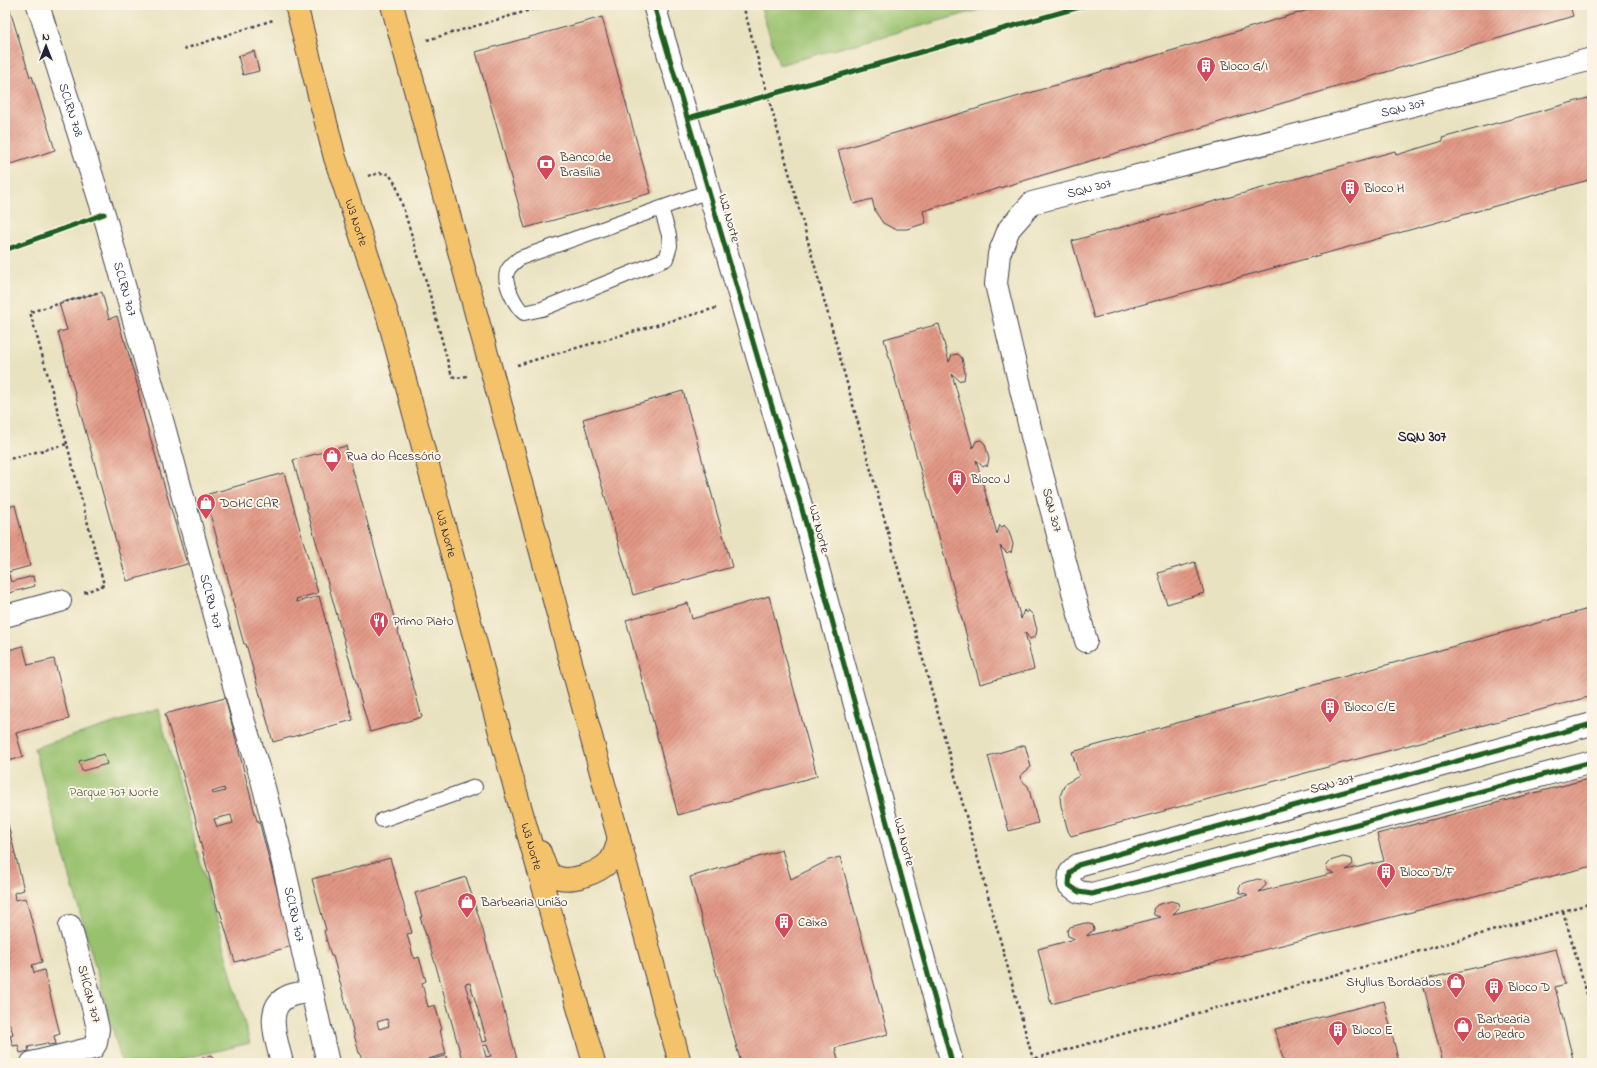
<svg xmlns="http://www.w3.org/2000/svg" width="1597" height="1068" font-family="'Indie Flower',sans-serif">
<defs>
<pattern id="building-hatch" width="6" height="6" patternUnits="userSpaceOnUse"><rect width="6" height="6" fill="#e29785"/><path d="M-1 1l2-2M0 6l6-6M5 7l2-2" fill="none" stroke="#b77b6e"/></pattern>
</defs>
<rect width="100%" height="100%" fill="#fcf5e5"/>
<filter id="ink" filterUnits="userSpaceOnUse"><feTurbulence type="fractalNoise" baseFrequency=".025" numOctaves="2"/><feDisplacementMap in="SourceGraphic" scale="8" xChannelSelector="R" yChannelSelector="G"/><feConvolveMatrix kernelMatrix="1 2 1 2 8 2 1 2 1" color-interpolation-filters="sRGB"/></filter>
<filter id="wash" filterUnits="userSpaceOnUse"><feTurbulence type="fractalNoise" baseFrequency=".012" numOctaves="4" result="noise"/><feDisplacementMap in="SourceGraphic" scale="16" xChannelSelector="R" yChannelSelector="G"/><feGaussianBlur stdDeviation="0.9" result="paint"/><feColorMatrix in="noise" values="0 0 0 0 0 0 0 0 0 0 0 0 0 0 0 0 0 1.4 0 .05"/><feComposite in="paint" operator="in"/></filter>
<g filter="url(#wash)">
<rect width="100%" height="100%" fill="#e9e2c0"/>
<g fill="#98c16d" stroke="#5d7254">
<polygon points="760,5 997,5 779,65"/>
<polygon points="158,709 250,1043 166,1063 122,1063 34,748"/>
</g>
<g id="blocks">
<g fill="url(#building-hatch)" fill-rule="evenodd">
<polygon points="5,5 8,5 10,10 30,77 32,76 55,150 5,166"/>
<polygon points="535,5 551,5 551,6 536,10"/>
<polygon points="1325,5 1570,5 1573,16 923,211 926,223 907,229 894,229 883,223 875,211 872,199 854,204 838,150"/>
<polygon points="602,17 651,193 525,228 476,52"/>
<polygon points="254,51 259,71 243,75 238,56"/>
<polygon points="1588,98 1592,113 1592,179 1094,318 1072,241 1395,151 1396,155 1443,141 1442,138"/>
<polygon points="102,292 109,319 117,316 124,341 125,341 139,391 138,391 144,416 187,564 127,581 58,332 67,330 59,303"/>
<polygon points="939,324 949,362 952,355 958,354 962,358 965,373 964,380 960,380 960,381 952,374 973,448 976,441 981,440 985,444 989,459 987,467 986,465 983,467 976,460 997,534 1000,525 1001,527 1004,526 1004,525 1009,531 1013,544 1011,553 1010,551 1007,553 1000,546 1021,619 1024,610 1025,612 1028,612 1027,609 1033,615 1037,630 1035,639 1034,637 1030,639 1025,632 1034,669 980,684 884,339"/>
<polygon points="683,391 732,567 633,595 583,419"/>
<polygon points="346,446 422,717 370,732 293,460"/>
<polygon points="284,473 318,593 296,599 297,602 319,596 353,720 273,742 246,644 244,644 237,619 231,594 232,594 205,495"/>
<polygon points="15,505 30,566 8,572 11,582 33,576 35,586 5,594 5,508"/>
<polygon points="1195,562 1204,593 1167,604 1158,573"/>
<polygon points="769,596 817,776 678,815 626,620 688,603 692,619"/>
<polygon points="1592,608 1592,696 1071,836 1068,831 1061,806 1060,796 1065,784 1079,776 1072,752"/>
<polygon points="23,646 28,665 54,659 69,719 16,733 23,757 5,762 5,651"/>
<path d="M225,698L257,821H259L292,946L235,962L220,911H218L199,837H200L195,817L165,714ZM224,788L225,791L213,794L212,792ZM231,815L233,823L217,827L214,819Z"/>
<polygon points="1025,745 1031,767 1020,776 1021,780 1028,786 1038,823 1009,831 988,756"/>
<polygon points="104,754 107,764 82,771 79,761"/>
<polygon points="1592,778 1592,866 1051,1004 1038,949 1075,939 1068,936 1067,931 1070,927 1085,923 1093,925 1094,930 1087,935 1087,936 1161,917 1154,915 1153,909 1157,905 1171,901 1178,903 1179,908 1173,914 1248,895 1247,894 1240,893 1239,887 1243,883 1258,879 1265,881 1266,885 1259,892 1334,873 1327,870 1326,865 1330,861 1343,857 1352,859 1353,864 1346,870 1384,861 1377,834"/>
<polygon points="8,825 24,890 14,893 15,900 26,898 42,962 32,965 34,973 44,970 60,1034 54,1036 56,1044 48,1045 47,1043 28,1047 29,1051 20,1053 18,1045 13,1046 10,1035 13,1034 10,1024 8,1024 5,1012 5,980 7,980 5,972 5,826"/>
<polygon points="782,850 791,879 829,860 840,857 878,998 888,1034 835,1048 839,1063 741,1063 690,877"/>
<path d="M390,858L412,933L407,934L414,959L419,957L426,981L422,983L428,1007L435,1005L442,1030H440L446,1054L428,1059L429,1060L446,1056L448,1063H363L360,1053H359L333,956H331L324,931L326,930L312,879ZM387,1019L389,1026L379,1029L377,1022Z"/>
<path d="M466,877L482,927L518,1063H463L436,966L420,917H422L415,893ZM470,983L487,1041L482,1042L465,984ZM487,1045L491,1056L486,1057L483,1046Z"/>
<polygon points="1556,949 1565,984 1555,987 1574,1063 1443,1063 1422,980"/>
<polygon points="1384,1001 1399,1063 1284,1063 1275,1029"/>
<polygon points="212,1055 214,1063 205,1063 203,1057"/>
</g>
</g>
</g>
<g filter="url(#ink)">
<use href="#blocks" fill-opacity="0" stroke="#403f4f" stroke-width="1"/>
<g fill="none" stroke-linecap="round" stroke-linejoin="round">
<defs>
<g id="service">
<path d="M661,208L669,235L670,246L666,259L542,309L524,313C516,307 503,283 507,272C509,266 515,262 520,258L709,191"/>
<polyline points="382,820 475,787"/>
</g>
<g id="minor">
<polyline points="5,616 60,601"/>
<path id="s1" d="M1086,641L1032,436L996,284L999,254L1009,229L1032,203L1592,59"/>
<polyline points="1592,724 1078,865 1070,873 1069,885 1079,892 1092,894 1592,762"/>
<polyline points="32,1063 93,1048 96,1043 98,1029 93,1007 70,926"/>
</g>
<g id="tertiary">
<path id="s2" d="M38,5L104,214L164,427L244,722L262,780L281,854L328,1063"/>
<polyline points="654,5 800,502 952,1063"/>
<path d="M282,1063C278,1044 263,1008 287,997C294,993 304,993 311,991"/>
</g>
<g id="primary">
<path id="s3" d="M296,5L335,158L388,317L516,792L594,1063"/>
<polyline points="392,5 680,1063"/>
<path d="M540,852C543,860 546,872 554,876C569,884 599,873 610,861C615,855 617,845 619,838"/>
</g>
</defs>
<use href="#service" stroke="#403f4f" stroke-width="16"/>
<use href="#minor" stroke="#403f4f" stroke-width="24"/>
<use href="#tertiary" stroke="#403f4f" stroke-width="24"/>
<use href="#primary" stroke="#403f4f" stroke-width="24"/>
<g stroke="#403f4f" stroke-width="2.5" stroke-dasharray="3 3" stroke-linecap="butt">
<polyline points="743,5 1034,1063"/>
<polyline points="427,40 548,5"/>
<polyline points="184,49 273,20"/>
<polyline points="368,176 380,173 389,174 396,185 427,284 450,370 452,376 457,378 467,376"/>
<polyline points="517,365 716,308"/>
<polyline points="67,444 30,312 100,292"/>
<polyline points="5,460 67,444 104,585 83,593"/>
<polyline points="1563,911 1592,1011"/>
<polyline points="1012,1063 1033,1059 1592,903"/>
</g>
<use href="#service" stroke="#fff" stroke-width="14"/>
<use href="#minor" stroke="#fff" stroke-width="22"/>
<use href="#tertiary" stroke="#fff" stroke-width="22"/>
<use href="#primary" stroke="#f3c26a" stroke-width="22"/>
<defs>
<g id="cycleway">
<polyline points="654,5 800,502 952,1063"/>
<polyline points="688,118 1087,5"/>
<polyline points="5,250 104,214"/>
<polyline points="1592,724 1078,865 1070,873 1069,885 1079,892 1092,894 1592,762"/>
</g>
</defs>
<use href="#cycleway" stroke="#fcf5e5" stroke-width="8"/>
<use href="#cycleway" stroke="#1b5e20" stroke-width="5"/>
</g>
</g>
<defs>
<symbol id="building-pin" viewBox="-11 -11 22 30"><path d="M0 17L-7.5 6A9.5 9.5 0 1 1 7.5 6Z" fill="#d1495b" stroke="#fcf5e5"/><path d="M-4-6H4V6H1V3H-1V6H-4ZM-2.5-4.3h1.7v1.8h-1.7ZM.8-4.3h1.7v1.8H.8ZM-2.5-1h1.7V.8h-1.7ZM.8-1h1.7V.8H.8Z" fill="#fff"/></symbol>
<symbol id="bank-pin" viewBox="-11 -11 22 30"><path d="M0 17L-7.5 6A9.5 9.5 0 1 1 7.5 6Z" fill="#d1495b" stroke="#fcf5e5"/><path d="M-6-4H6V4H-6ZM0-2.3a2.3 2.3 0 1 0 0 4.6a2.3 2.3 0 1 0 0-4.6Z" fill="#fff"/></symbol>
<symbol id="shop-pin" viewBox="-11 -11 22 30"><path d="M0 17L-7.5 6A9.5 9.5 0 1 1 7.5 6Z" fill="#d1495b" stroke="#fcf5e5"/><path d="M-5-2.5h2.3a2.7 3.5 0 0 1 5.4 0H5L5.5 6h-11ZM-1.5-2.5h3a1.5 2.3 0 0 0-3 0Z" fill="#fff"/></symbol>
<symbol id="restaurant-pin" viewBox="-11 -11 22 30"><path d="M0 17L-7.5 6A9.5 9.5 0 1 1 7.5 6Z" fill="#d1495b" stroke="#fcf5e5"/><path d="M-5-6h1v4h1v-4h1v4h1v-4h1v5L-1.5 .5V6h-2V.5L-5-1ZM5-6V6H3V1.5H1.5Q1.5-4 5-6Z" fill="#fff"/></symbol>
</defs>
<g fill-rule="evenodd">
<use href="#building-pin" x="1195" y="55" width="22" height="30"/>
<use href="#bank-pin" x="535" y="153" width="22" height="30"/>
<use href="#building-pin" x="1339" y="177" width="22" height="30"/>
<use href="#shop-pin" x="321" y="445" width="22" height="30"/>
<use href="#building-pin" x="946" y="468" width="22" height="30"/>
<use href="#shop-pin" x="195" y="492" width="22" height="30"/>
<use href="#restaurant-pin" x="368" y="610" width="22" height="30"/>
<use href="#building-pin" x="1319" y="696" width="22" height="30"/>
<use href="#building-pin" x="1375" y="861" width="22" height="30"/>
<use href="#shop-pin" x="456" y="891" width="22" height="30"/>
<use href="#building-pin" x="773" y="911" width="22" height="30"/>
<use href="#shop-pin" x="1445" y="971" width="22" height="30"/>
<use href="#building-pin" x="1483" y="976" width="22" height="30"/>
<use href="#shop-pin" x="1452" y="1015" width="22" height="30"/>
<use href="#building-pin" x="1327" y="1019" width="22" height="30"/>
</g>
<g text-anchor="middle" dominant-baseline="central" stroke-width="4" stroke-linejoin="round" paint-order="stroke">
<g font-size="13" fill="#22223b" stroke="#fcf5e5" text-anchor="start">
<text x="1220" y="66">Bloco G/I</text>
<text x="560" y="157">Banco de<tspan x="560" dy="15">Brasília</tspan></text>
<text x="1364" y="188">Bloco H</text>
<text x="346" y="456">Rua do Acessório</text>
<text x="971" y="479">Bloco J</text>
<text x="220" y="503">DOHC CAR</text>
<text x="393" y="621">Primo Piato</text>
<text x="1344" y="707">Bloco C/E</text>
<text x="1400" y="872">Bloco D/F</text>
<text x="481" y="902">Barbearia União</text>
<text x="798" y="922">Caixa</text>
<text x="1442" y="982" text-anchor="end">Styllus Bordados</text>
<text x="1508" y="987">Bloco D</text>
<text x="1477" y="1019">Barbearia<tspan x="1477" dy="15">do Pedro</tspan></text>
<text x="1352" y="1030">Bloco E</text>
</g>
<g font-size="13" fill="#22223b" stroke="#fcf5e5">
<text stroke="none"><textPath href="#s1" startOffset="843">SQN 307</textPath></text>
<text stroke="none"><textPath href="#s2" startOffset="110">SCLRN 708</textPath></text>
<text stroke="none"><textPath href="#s1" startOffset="519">SQN 307</textPath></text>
<text transform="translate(729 218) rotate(74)">W2 Norte</text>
<text stroke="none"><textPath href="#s3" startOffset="226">W3 Norte</textPath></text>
<text stroke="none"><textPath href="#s2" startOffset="297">SCLRN 707</textPath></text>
<text transform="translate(1052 510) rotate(75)">SQN 307</text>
<text transform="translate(819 529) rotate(75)">W2 Norte</text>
<text stroke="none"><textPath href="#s3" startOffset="550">W3 Norte</textPath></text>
<text stroke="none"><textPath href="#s2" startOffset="621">SCLRN 707</textPath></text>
<text transform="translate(1332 784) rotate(-15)">SQN 307</text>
<text transform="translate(904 842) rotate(75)">W2 Norte</text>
<text stroke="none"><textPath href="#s3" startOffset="874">W3 Norte</textPath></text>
<text stroke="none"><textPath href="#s2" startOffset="945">SCLRN 707</textPath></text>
<text transform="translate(89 994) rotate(75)">SHCGN 707</text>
</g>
<g font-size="13" fill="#4b5a4c" stroke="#fcf5e5">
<text x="114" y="792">Parque 707 Norte</text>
</g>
<g font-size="14" font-weight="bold" fill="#22223b" stroke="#fcf5e5">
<text x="1422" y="437">SQN 307</text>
</g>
</g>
<rect width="1597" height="1068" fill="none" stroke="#fcf5e5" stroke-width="20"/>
<g transform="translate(46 46)" stroke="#fcf5e5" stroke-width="3" paint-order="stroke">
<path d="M0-3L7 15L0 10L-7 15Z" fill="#22223b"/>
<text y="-6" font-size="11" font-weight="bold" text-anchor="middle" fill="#22223b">N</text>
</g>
</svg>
